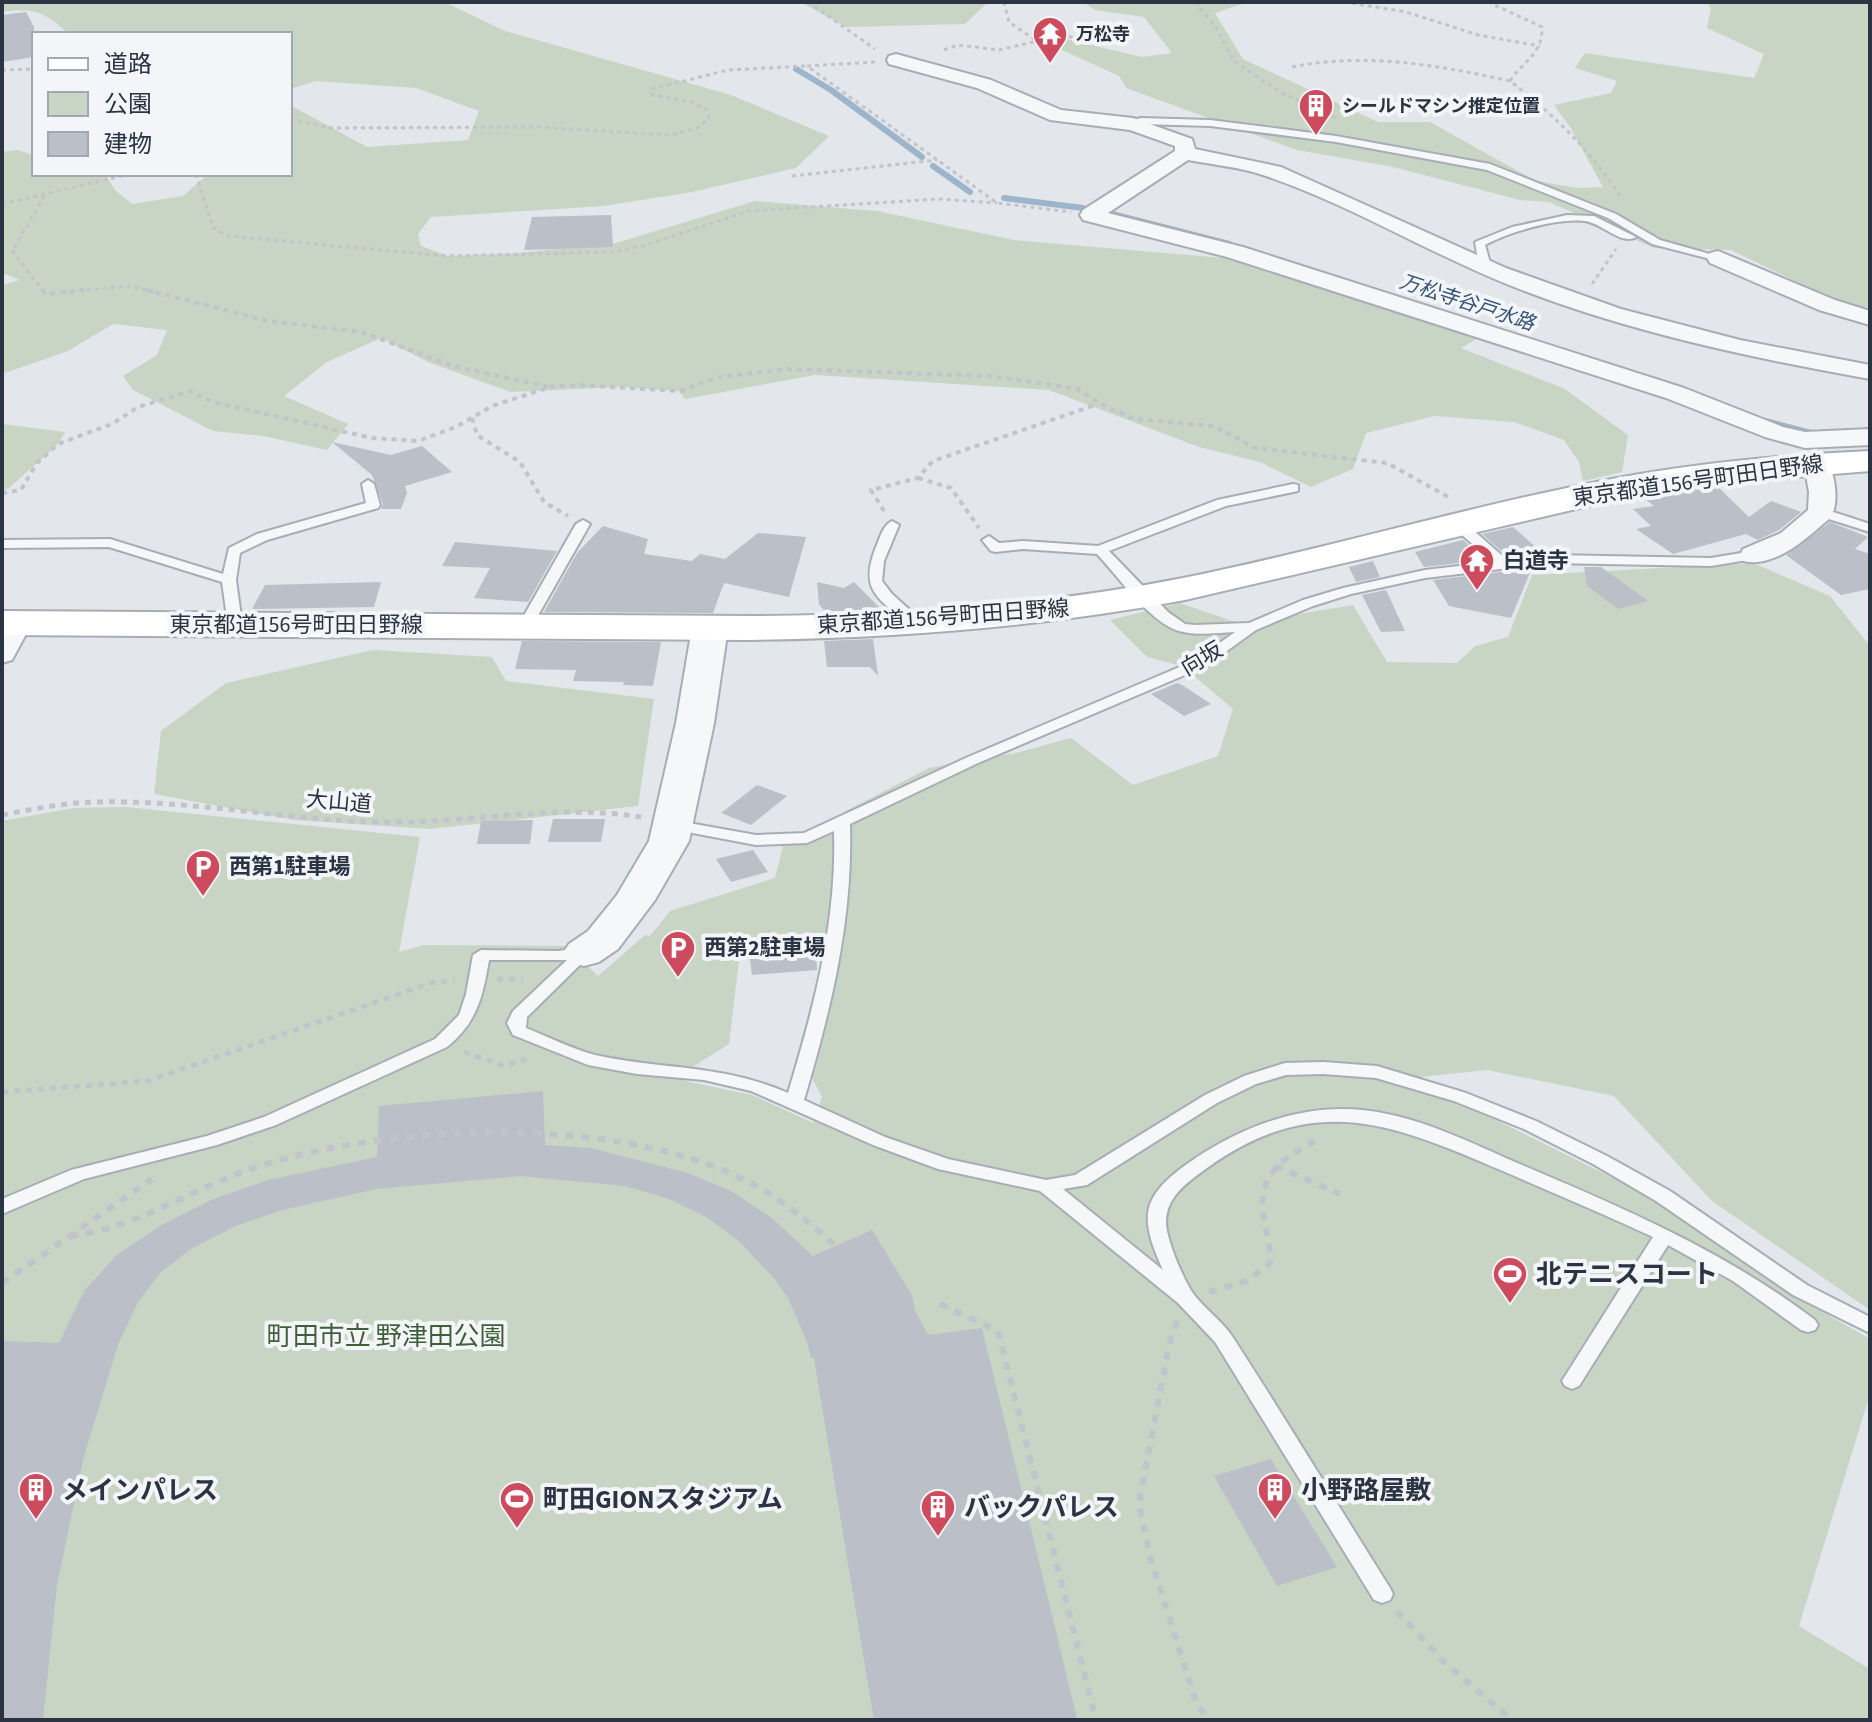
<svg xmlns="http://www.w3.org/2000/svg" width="1872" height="1722" font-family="'Source Sans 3','Noto Sans JP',sans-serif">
<rect width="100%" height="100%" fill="#e3e6eb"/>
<g fill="#c8d5c4">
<path d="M2,2H444L505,31L731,95L829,136L796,168L692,192L604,206L431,217L418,234L421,246L448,256L507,254L616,243L755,201L877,211L1014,240L1223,258L1478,338L1461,348L1565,389L1628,435L1622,472L1583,481L1579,462L1564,440L1514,422L1434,416L1366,433L1353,469L1311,487L1260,462L1199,447L1049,390L815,375L685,399L679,391L620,387L510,392L428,362L381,338L327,362L284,396L348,424L327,450L263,436L213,431L133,390L123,376L157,355L167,330L113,324L68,351L2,374V285L20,280L2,273V152L17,150L34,155V174L107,177L115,190L132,204L183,196L208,174H290V105L367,147L468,140L479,111L416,88L316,81L290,89V34H69C46,13 34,7 2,12Z"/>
<polygon points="801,2 988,2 965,24 846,27"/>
<polygon points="1083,2 1248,2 1215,13 1243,59 1378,122 1430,122 1536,181 1577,188 1603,187 1570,127 1554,105 1611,93 1617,81 1575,68 1585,53 1754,78 1764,54 1707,28 1711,8 1706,2 1870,2 1870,307 1851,308 1731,250 1654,248 1549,202 1520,200 1393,167 1297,150 1126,88 1119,76 1049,44 1058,37 1142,57 1172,53 1144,17 1095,10"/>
<polygon points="2,424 65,432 58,444 9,488 2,491"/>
<polygon points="1753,563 1830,596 1870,646 1870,1310 1712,1201 1614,1096 1487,1070 1383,1081 1470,1107 1649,1196 1707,1231 1788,1292 1870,1339 1870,1394 1799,1626 1870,1669 1870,1720 2,1720 2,821 73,808 126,807 420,837 399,952 423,945 566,946 598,976 645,935 650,936 670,911 775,878 783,846 818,840 837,832 828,941 741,943 729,1044 694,1066 685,1081 752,1095 813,1123 822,1097 810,1074 839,936 844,812 929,768 1016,753 1071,738 1133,785 1218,756 1233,709 1182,666 1147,657 1110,620 1180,603 1241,624 1353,605 1387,662 1457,663 1475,646 1508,637 1532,575"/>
<polygon points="373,650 492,657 506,681 654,699 638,806 430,829 294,820 154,794 161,731 226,683"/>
</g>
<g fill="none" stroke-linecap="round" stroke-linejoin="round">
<g stroke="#9eb4ca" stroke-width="6">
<polyline points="796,69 831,90 922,157"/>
<polyline points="933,166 970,192"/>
<polyline points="1004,198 1083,208"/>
<polyline points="1112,214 1229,244"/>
</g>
<polyline stroke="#9eb4ca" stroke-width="7" points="1767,422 1809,433"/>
</g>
<g fill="#babfc8">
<polygon points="26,12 34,27 34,57 2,62 2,15"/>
<polygon points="611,215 613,247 524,250 532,217"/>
<polygon points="332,442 391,455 422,446 452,472 405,486 407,493 401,509 381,509 383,504 372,475"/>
<polygon points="1718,487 1749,517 1771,501 1801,512 1779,530 1758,540 1746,534 1673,554 1636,529 1651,526 1633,509 1654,506 1644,498"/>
<polygon points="1830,522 1868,537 1855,549 1870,554 1870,589 1841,595 1786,555"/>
<polygon points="603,526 648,539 644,554 692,561 700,554 725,559 758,533 806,537 789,597 724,583 713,613 544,612 577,553"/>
<polygon points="1513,527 1539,550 1538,553 1508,557 1482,534"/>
<polygon points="1463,540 1486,560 1424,567 1415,552"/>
<polygon points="455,542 502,546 557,551 528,602 474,598 490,568 442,566"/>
<polygon points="1373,561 1380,577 1356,582 1349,567"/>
<polygon points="1584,567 1601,567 1648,601 1618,609 1587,586"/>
<polygon points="1532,568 1511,618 1449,606 1433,580"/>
<polygon points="381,582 374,607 252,609 265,585"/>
<polygon points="817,582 844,588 854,582 882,610 825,612 819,604"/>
<polygon points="1386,590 1405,631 1381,632 1362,595"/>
<polygon points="873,639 878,676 870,667 827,667 824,641"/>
<polygon points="522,641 661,642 653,686 623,685 624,682 573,681 576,670 515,669"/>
<polygon points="1177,683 1182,685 1211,704 1184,716 1151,694"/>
<polygon points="757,785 787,796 751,825 721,813"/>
<polygon points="553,819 605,819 601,842 548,842"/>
<polygon points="533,820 530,844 477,844 481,821"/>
<polygon points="753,850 768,872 731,882 716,859"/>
<polygon points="816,946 817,970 752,975 749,951"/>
<polygon points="543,1091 545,1145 591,1148 688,1173 733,1192 773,1219 813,1256 872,1230 912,1295 915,1310 928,1335 982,1328 1077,1718 874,1720 814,1358 811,1358 807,1342 788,1298 773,1277 738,1240 706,1217 669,1199 625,1186 521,1176 376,1189 282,1210 236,1226 189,1250 160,1273 138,1302 118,1345 84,1456 57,1585 43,1720 2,1720 2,1341 59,1343 84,1291 118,1254 160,1226 211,1200 268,1180 377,1157 379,1106"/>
<polygon points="1271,1459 1337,1567 1277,1586 1214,1476"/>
</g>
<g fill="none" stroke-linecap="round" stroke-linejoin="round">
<defs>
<g id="service">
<polygon points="1141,118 1210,120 1336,136 1490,164 1616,214 1660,240 1724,258 1718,261 1652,244 1608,218 1487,170 1336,142 1210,126 1141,124 1127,126 1122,123"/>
<path d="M1567,215L1594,216L1636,237C1621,246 1601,222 1584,221C1557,218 1509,232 1485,245L1491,266L1485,269L1479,266L1475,242L1512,227Z"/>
<polygon points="368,480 374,484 380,505 378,508 267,540 240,553 236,580 242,624 235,628 228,624 222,582 109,547 2,548 2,540 110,539 223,574 229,548 257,534 366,503 362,484"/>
<path d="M1293,484L1298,485V491L1226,506L1109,551L1168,612L1185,624L1196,625L1249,623L1303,600L1343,588L1425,570L1493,562L1454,528V522H1464L1507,560L1551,555L1711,558L1753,551L1760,555L1753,559L1711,566L1551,563L1425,578L1351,594L1313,606L1256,630L1206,666L978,763L850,824C853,920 831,1009 804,1100L885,1137L948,1159L1046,1180L1075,1175L1205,1095L1244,1076L1285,1063L1323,1062L1377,1066L1466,1093L1536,1121L1607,1156L1670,1191L1807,1285L1870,1317V1333L1793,1295L1656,1201L1593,1164L1524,1129L1454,1101L1376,1078L1323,1074L1286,1075L1256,1084L1217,1103L1087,1185L1063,1189L1163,1270C1139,1217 1140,1197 1190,1162C1234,1131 1288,1109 1342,1109C1404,1109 1460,1138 1515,1162C1621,1207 1723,1250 1815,1320L1818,1325L1815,1330L1808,1332L1801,1330L1733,1281L1668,1245L1579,1386L1572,1389L1565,1386L1562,1381L1653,1237C1604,1214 1553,1193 1503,1171C1393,1124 1316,1090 1207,1168C1183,1185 1159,1203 1168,1235C1172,1252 1185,1283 1195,1296C1206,1310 1222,1321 1232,1336C1286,1419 1337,1504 1390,1588L1393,1594L1390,1600L1382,1603L1374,1600L1215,1342L1178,1303L1040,1191L938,1169L873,1145L751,1091L704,1080L637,1074L588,1065L513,1035L507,1023L513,1011L567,960H489C483,996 477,1023 447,1047L276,1125L217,1145L84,1179L2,1214V1199L71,1170L207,1136L264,1117L435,1039L459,1015L466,994L473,955L481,950L557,951L584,948L592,953L527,1017L526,1028C549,1037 572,1049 595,1055C663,1070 722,1064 788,1093C814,1007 837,922 834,831L807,843L756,845L666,828L664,825L666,822L672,820L756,835L804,833L968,757L1196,660L1235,632C1217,633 1197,636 1179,631C1149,622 1118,576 1097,554L1023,549L996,552L991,551L982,540L989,536L999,543L1023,541L1098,546L1217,500Z"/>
<polygon points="1821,508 1870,524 1870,532 1816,515 1814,512"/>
<polygon points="583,520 590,524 532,626 525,630 520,629 518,626 576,524"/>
<path d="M892,521L899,525L884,561L882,581L892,594L921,620L923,623L921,626H911C880,599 858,592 876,547C880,538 883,525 892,521Z"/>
</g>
<g id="minor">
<path d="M896,54L991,80L1061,110L1133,118L1192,139L1195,149L1281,167L1506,268L1621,309L1740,340L1870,365V379C1752,358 1634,333 1522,290C1435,257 1354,206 1266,176C1241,167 1214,165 1188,160L1108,213L1243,247L1684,388L1783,427L1805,432L1870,429V445L1805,448L1765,437L1666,398L1227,257L1083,220L1080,215L1083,210L1175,151V146L1130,130L1050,120L977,88L889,64L887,60L889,56Z"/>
<polygon points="1718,251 1835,300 1870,311 1870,325 1819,310 1710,263 1707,258 1710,253"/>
<path d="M1817,456L1826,459C1835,472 1840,504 1830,518C1808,537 1775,569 1743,561L1740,555L1743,549L1781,533L1808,510L1809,492L1804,464L1808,459Z"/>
<polygon points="18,615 28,617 32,623 12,660 2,663 2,627 8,617"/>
</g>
<polygon id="tertiary" points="710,617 722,621 728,628 714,723 689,841 655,900 618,949 599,962 584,966 569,962 563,953 569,944 588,931 617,895 649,841 676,723 692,628 698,621"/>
<path id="secondary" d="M1870,451V471L1724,483L1615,500L1185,600C1041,627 898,638 751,640L2,635V611L751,616C897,615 1040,606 1183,578C1327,549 1468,506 1612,479C1697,463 1784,455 1870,451Z"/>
</defs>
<use href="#service" stroke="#a8adb5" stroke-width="4"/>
<use href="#minor" stroke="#a8adb5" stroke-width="4"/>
<use href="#tertiary" stroke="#a8adb5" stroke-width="4"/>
<use href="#secondary" stroke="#a8adb5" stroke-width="4"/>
<g stroke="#c1c4ca" stroke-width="3" stroke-dasharray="4 4" stroke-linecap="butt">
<polyline points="808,2 875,49"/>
<polyline points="1004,2 1009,22 1037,41"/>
<polyline points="1195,2 1217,29 1234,61 1280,92 1338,119"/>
<polyline points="1344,2 1406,12 1478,35 1540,46"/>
<path d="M1488,2L1542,27C1543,54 1523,61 1510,81C1553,114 1594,153 1622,200"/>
<polyline points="944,50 958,45 999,50 1063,35 1088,41"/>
<polyline points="875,62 807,66 997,203 1071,212"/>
<path d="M1292,67C1366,52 1437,65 1510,81"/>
<polyline points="2,70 34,69"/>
<polyline points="290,119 331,128 536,127 671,135 697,128 709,118 706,109 692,102 652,95 652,89 728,70 807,66"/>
<polyline points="196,174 213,228 228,236 447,256 613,252 646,245 749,211 939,199 997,203"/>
<polyline points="792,176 937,160"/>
<polyline points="2,204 130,174"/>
<polyline points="1592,284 1616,249"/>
<polyline points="44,292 12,251 45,195"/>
<polyline points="63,292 129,286 154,292"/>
</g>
<g stroke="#c1c4ca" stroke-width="4" stroke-dasharray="5 5" stroke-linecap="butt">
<polyline points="42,290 45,294 84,290"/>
<polyline points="146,290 268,321 362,332 453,366 549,387"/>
<polyline points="472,418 477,435 520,462 544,502 568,516"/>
<polyline points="918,478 951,488 979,528"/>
<polyline points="2,493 21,490 37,463 58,444 112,424 138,407 190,391 213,402 372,438 418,441 456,427 492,406 550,387 577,385 680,391 718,377 788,369 990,376 1078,389 1099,403 1134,419 1214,426 1255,448 1387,463 1452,499"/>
<polyline points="884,511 871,490 918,478 933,461 1098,404"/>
</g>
<g stroke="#c1c4ca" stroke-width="5" stroke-dasharray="6 6" stroke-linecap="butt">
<path d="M2,815C34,809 66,802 99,802C193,800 285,820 379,822C467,824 553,803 641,817"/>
<polyline points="497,979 523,979"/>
<polyline points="464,1052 505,1066 532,1057"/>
<polyline points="2,1092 147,1081 434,982 455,981"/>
</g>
<g stroke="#c1c4ca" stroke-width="6" stroke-dasharray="8 8" stroke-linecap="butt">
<polyline points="1275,1166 1340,1194"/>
<path d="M70,1236C138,1228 192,1188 256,1167C393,1123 613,1115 743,1179C778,1196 807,1221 836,1246"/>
<polyline points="2,1283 152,1179"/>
<path d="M1209,1292L1247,1281L1270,1263C1271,1245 1265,1230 1263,1212C1258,1175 1285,1156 1315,1141"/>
<polyline points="940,1304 998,1331 1096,1720"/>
<polyline points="1177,1321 1169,1345 1139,1504 1150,1557 1196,1702 1208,1720"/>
<polyline points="1397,1611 1442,1660 1512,1720"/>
</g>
<use href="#service" fill="#f6f7f9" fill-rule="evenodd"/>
<use href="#minor" fill="#f6f7f9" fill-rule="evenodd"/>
<use href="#tertiary" fill="#f6f7f9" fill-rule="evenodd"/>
<use href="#secondary" fill="#fff" fill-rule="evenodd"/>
</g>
<defs>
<symbol id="temple-pin" viewBox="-11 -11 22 30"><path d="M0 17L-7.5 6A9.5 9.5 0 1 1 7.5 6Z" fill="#ce4a5d" stroke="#f3f5f8"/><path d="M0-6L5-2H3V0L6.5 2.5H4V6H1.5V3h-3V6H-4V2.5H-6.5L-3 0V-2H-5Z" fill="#fff"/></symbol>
<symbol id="building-pin" viewBox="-11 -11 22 30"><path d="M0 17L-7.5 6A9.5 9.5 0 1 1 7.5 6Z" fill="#ce4a5d" stroke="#f3f5f8"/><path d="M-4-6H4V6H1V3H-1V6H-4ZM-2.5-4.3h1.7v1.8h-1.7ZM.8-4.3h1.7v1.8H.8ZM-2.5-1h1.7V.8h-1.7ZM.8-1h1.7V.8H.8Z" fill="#fff"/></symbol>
<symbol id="parking-pin" viewBox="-11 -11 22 30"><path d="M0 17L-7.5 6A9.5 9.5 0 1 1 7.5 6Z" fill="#ce4a5d" stroke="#f3f5f8"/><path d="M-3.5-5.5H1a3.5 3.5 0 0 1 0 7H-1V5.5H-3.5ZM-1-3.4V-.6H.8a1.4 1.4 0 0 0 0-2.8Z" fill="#fff"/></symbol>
<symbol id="stadium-pin" viewBox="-11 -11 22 30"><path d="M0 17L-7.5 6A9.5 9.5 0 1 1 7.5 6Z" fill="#ce4a5d" stroke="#f3f5f8"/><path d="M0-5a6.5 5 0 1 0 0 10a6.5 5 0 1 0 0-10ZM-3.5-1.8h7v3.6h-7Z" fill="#fff"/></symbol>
</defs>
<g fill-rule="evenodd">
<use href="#temple-pin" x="1030" y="14" width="40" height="54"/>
<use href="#building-pin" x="1296" y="86" width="40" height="54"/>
<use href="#temple-pin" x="1457" y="541" width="40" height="54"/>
<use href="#parking-pin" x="183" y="847" width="40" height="54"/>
<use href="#parking-pin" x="658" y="928" width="40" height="54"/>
<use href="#stadium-pin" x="1490" y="1254" width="40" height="54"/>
<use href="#building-pin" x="16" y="1470" width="40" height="54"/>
<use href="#building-pin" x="1255" y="1470" width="40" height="54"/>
<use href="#stadium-pin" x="497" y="1479" width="40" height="54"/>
<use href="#building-pin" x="918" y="1487" width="40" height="54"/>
</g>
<g text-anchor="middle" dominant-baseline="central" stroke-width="8" stroke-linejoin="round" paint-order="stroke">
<g font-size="18" font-weight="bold" fill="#2b3443" stroke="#f3f5f8" text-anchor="start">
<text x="1076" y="34">万松寺</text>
<text x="1342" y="106">シールドマシン推定位置</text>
</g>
<g font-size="20" font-style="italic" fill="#355277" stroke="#f3f5f8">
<text transform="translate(1467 303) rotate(18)">万松寺谷戸水路</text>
</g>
<g font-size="22" fill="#2b3443" stroke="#f3f5f8">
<text transform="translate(1698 481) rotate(-8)">東京都道156号町田日野線</text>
<text transform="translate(943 617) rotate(-4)">東京都道156号町田日野線</text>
<text x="296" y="625">東京都道156号町田日野線</text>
<text transform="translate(1202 659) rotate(-31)">向坂</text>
<text transform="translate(339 802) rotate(5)">大山道</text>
</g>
<g font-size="22" font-weight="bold" fill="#2b3443" stroke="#f3f5f8" text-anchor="start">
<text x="1503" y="561">白道寺</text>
<text x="229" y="867">西第1駐車場</text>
<text x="704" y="948">西第2駐車場</text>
</g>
<g font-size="26" font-weight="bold" fill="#2b3443" stroke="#f3f5f8" text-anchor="start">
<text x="1536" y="1274">北テニスコート</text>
<text x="62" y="1490">メインパレス</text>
<text x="1301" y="1490">小野路屋敷</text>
<text x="543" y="1499">町田GIONスタジアム</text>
<text x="964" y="1507">バックパレス</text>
</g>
<g font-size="26" fill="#3f5f38" stroke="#f3f5f8">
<text x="386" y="1336">町田市立 野津田公園</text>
</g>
</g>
<rect width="1872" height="1722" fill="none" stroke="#2b3443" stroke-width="8"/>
<rect x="32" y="32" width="260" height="144" fill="#f3f5f8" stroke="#a3a8b0" stroke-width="2"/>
<rect x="48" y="58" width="40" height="12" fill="#ffffff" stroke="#a3a8b0" stroke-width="2"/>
<text x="104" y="72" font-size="24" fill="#2b3443">道路</text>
<rect x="48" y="92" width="40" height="24" fill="#c8d5c4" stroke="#a3a8b0" stroke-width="2"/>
<text x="104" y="112" font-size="24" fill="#2b3443">公園</text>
<rect x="48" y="132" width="40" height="24" fill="#babfc8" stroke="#a3a8b0" stroke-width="2"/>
<text x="104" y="152" font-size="24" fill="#2b3443">建物</text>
</svg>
